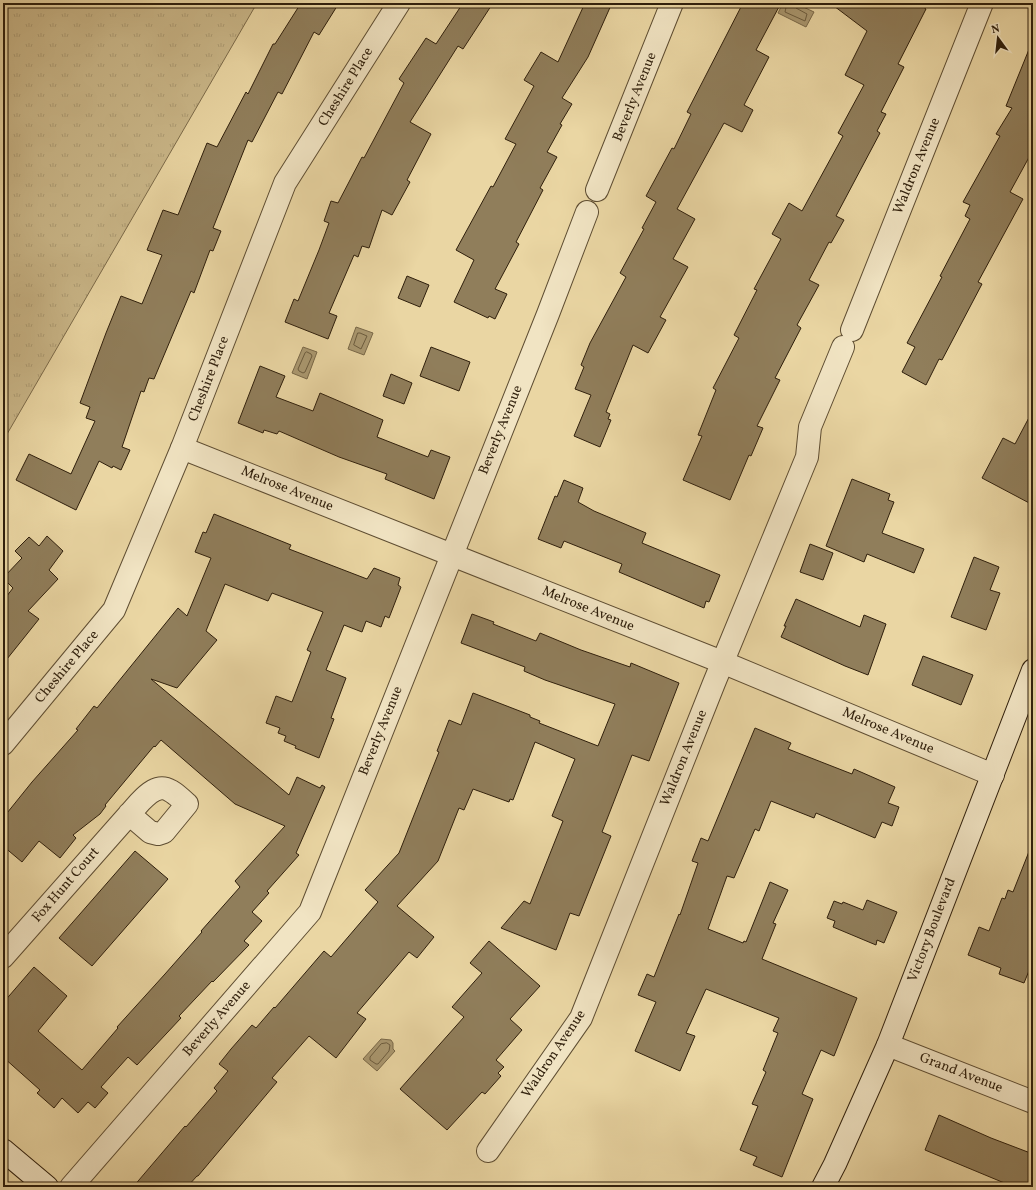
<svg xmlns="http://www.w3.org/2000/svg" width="1036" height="1190" font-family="Vollkorn,serif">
<defs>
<pattern id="grass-tufts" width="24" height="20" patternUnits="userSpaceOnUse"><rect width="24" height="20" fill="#cab789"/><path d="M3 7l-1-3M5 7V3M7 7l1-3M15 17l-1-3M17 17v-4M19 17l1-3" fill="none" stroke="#ae9d75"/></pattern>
</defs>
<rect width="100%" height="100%" fill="#ead6a3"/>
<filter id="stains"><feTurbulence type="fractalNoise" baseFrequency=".005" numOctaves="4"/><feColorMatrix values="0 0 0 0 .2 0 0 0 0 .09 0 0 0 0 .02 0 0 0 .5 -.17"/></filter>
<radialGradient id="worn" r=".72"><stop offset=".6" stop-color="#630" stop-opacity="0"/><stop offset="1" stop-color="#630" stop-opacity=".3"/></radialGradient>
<polygon fill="url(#grass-tufts)" stroke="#7c6b4a" points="3,3 257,3 3,441"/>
<g fill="#aa9870" stroke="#796848">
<polygon points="783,3 795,3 814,12 806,27 778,13"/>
<polygon points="356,327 373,333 364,355 348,349"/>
<polygon points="303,347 317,352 307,379 292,373"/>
<polygon points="381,1039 391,1040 393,1043 393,1049 395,1051 377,1071 363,1059"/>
</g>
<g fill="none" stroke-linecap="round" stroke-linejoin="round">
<g stroke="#6c5c3e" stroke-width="1">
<polyline points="787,3 785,12 805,21 807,14 796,8 794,3"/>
<polygon points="358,333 360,333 367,336 361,349 354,345"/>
<polygon points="307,352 311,354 312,356 305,372 303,373 299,371 298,369 305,353"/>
<polygon points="387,1043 390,1045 389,1051 378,1064 376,1064 370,1060 370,1057 381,1044"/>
</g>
</g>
<g fill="#907e5b" stroke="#2f1f0c">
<polygon points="301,3 339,3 319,35 314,32 282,94 278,92 252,142 248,140 213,228 221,231 213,251 210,250 194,293 191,291 154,379 149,378 144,392 141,391 122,447 130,450 121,470 113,466 112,468 99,461 76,510 16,480 29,454 71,474 95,421 86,418 90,407 80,403 106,333 121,296 142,304 162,255 147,250 163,210 178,215 207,143 217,147 246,92 248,94 273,44 275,44"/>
<polygon points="463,3 493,3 463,49 458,46 410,122 431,134 407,180 410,182 392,215 382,210 369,248 362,246 358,257 354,255 329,313 337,316 328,339 285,322 294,299 298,301 319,250 329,223 324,221 331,201 338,203 362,157 364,158 404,83 399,79 426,38 436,44"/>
<polygon points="585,3 612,3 588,57 562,98 572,104 560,124 562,125 547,152 557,157 540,188 543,190 516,242 519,244 495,289 507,294 495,319 489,316 488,318 454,302 474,260 456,250 491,186 493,187 516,144 505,139 534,86 524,80 541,52 558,62"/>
<polygon points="743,3 781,3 756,50 769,57 744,105 753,110 742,132 724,123 677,209 695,219 673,259 688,267 660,317 666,320 648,353 633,345 606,412 610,414 608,419 611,420 600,447 574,436 591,395 575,389 584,367 581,365 590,343 626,277 620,273 644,229 642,228 656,202 646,196 672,148 674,149 691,114 687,112"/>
<polygon points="830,3 927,3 925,9 926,9 898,64 904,67 881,112 886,114 877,131 880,133 836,216 844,220 831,243 829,242 809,280 819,285 797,325 801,328 775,378 780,380 757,426 763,428 751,456 749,455 730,500 683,480 702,436 698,435 716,390 713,388 739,338 734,335 757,290 754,289 781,239 772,234 789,203 802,211 843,136 838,133 864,85 845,75 867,31"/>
<polygon points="1032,42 1033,150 1010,192 1023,199 978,282 982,284 942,360 939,359 926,385 902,372 915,347 907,343 942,277 940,276 970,219 965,216 970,205 963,202 1000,136 996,134 1012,108 1006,106"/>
<polygon points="407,276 429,285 420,307 398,298"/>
<polygon points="431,347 470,362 459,391 420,376"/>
<polygon points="260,366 285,376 276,397 313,411 320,393 383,420 377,437 428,457 431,450 450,457 434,499 385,479 387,474 339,457 279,431 277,434 264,430 263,433 238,423"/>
<polygon points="391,374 412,383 404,404 383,396"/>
<polygon points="1033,410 1033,505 982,478 1003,438 1015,444"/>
<polygon points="852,479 890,494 888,500 894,502 882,533 924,549 914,573 867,554 864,562 826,546"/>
<polygon points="564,480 583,488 578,502 594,511 646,533 642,543 720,575 709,602 706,601 704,608 619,572 622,564 564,541 561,548 538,539 555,496 557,497"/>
<polygon points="214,514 291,545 289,549 367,579 374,568 400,578 398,585 401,587 389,618 385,616 381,627 366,621 362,632 344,625 326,670 346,678 331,718 334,719 319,758 295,748 296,746 284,741 286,736 278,733 280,728 266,723 276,696 292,702 311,652 307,650 323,612 272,593 268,601 225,584 206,631 217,640 177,688 151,679 289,795 297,777 320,788 322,785 325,787 296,853 299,855 267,891 269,893 252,912 262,921 244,941 249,945 213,982 212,981 179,1016 181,1018 137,1065 128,1057 101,1087 108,1093 95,1108 88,1102 78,1113 62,1098 54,1108 37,1093 40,1090 3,1057 3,1003 34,967 67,996 38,1031 82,1070 118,1028 117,1027 165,974 202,932 201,931 240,887 235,881 285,826 235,804 161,740 155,747 154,746 105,805 106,806 100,814 73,835 76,838 60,858 39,841 22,862 3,846 3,818 32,782 78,730 76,729 94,706 97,708 178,608 187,616 211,558 195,552 203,532 206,533"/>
<polygon points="47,536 63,551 49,570 58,579 28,611 39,619 3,664 3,601 13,588 3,578 22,558 15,551 29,537 39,546"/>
<polygon points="810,544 833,553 823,580 800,572"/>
<polygon points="974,557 999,567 990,590 1000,593 986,630 951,617"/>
<polygon points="796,599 860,627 864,615 886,624 868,675 845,666 781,637 786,626 784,626"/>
<polygon points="472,614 494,622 493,624 536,641 540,633 581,650 630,667 631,663 679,683 649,761 632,755 602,832 611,836 579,916 570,913 556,950 501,928 524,901 530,904 563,821 552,816 575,759 535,742 513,800 510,799 509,802 473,789 464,810 459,808 438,861 397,906 434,937 417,958 409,952 357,1013 366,1019 336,1058 309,1036 272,1078 277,1082 198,1176 197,1176 187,1187 133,1187 185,1126 186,1127 217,1091 214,1088 228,1071 219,1064 231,1049 252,1025 256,1028 274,1007 275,1008 324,951 331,957 378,902 365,890 399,853 439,752 437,751 449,720 461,725 473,693 530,715 530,717 540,721 539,723 598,746 615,704 545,680 524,671 525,667 461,643"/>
<polygon points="923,656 973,675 961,705 912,685"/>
<polygon points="755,728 791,743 788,749 852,774 854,769 895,787 888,803 899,807 892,826 882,822 875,838 816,813 814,818 771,801 759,831 755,829 734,878 727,876 708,929 743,943 744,941 746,942 770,882 788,890 773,923 776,924 762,959 857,998 834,1056 821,1050 802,1094 813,1099 782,1177 753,1165 757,1157 740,1150 758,1106 752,1104 766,1072 763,1070 778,1033 773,1031 779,1018 706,989 686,1033 695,1036 680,1071 635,1051 656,1002 638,995 647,974 654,977 679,914 680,915 698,863 692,861 701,838 708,841"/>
<polygon points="1032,844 1033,961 1024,983 999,974 1001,968 968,955 979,927 989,931 1002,898 1005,899 1008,890 1013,892"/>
<polygon points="135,851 168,879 92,966 59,938"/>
<polygon points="867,900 897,912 884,943 877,940 876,945 833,927 835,921 827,918 834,901 842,904 843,902 863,910"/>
<polygon points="489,941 540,986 510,1019 522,1030 496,1060 504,1067 498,1073 501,1076 485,1094 482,1092 447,1130 400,1089 464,1017 452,1007 482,973 470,963"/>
<polygon points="939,1115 991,1138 1033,1154 1033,1179 1030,1187 1014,1187 925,1150"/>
</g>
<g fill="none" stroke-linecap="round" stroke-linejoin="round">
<defs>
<g id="minor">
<polyline points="597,190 672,3"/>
<polyline points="852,330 982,3"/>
<polyline points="182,448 722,662 993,775"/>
<polyline points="3,744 114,610 182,448 285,183 399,3"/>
<path d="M3,957L140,802C161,780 168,787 187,804L164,832L158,834L150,832L129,814"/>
<polyline points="888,1045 1033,1102"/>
<polyline points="488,1151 581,1018 714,683 807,457 810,427 843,347"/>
<polyline points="71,1187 310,912 548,314 587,212"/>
</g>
<g id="secondary">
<polyline points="3,1150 47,1187"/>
<polyline points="823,1187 835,1164 888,1045 1033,670"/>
</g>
</defs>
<use href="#minor" stroke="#5e4d32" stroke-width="24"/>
<use href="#secondary" stroke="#2f1f0c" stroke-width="24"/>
<use href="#minor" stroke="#f1e4c3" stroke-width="22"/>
<use href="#secondary" stroke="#f1e4c3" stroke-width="22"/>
</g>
<g text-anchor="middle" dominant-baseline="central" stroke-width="3" stroke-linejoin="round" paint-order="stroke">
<g font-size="14" fill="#2f1f0c" stroke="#f1e4c3">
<text transform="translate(346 87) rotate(-58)">Cheshire Place</text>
<text transform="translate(635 97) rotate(-68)">Beverly Avenue</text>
<text transform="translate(917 166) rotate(-68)">Waldron Avenue</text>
<text transform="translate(209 379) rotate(-69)">Cheshire Place</text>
<text transform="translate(501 430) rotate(-68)">Beverly Avenue</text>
<text transform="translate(287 489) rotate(22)">Melrose Avenue</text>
<text transform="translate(588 609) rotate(22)">Melrose Avenue</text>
<text transform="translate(67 667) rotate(-50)">Cheshire Place</text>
<text transform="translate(381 731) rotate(-68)">Beverly Avenue</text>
<text transform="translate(888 731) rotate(23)">Melrose Avenue</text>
<text transform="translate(684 758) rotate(-68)">Waldron Avenue</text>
<text transform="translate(66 885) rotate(-49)">Fox Hunt Court</text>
<text transform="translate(932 930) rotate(-69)">Victory Boulevard</text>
<text transform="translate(217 1019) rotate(-49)">Beverly Avenue</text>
<text transform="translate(554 1054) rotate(-56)">Waldron Avenue</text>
<text transform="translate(961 1073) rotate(21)">Grand Avenue</text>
</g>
</g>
<rect width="1036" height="1190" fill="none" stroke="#ead6a3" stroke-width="16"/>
<rect x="4" y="4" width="1028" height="1182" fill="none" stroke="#2f1f0c" stroke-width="2"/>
<rect x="8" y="8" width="1020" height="1174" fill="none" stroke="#2f1f0c"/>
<g transform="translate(998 38) rotate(345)" stroke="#f1e4c3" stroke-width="3" paint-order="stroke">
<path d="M0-3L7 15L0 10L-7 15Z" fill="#2f1f0c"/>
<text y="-6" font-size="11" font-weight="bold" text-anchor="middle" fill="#2f1f0c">N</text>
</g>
<rect width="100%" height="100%" filter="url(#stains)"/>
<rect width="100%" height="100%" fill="url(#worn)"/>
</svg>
